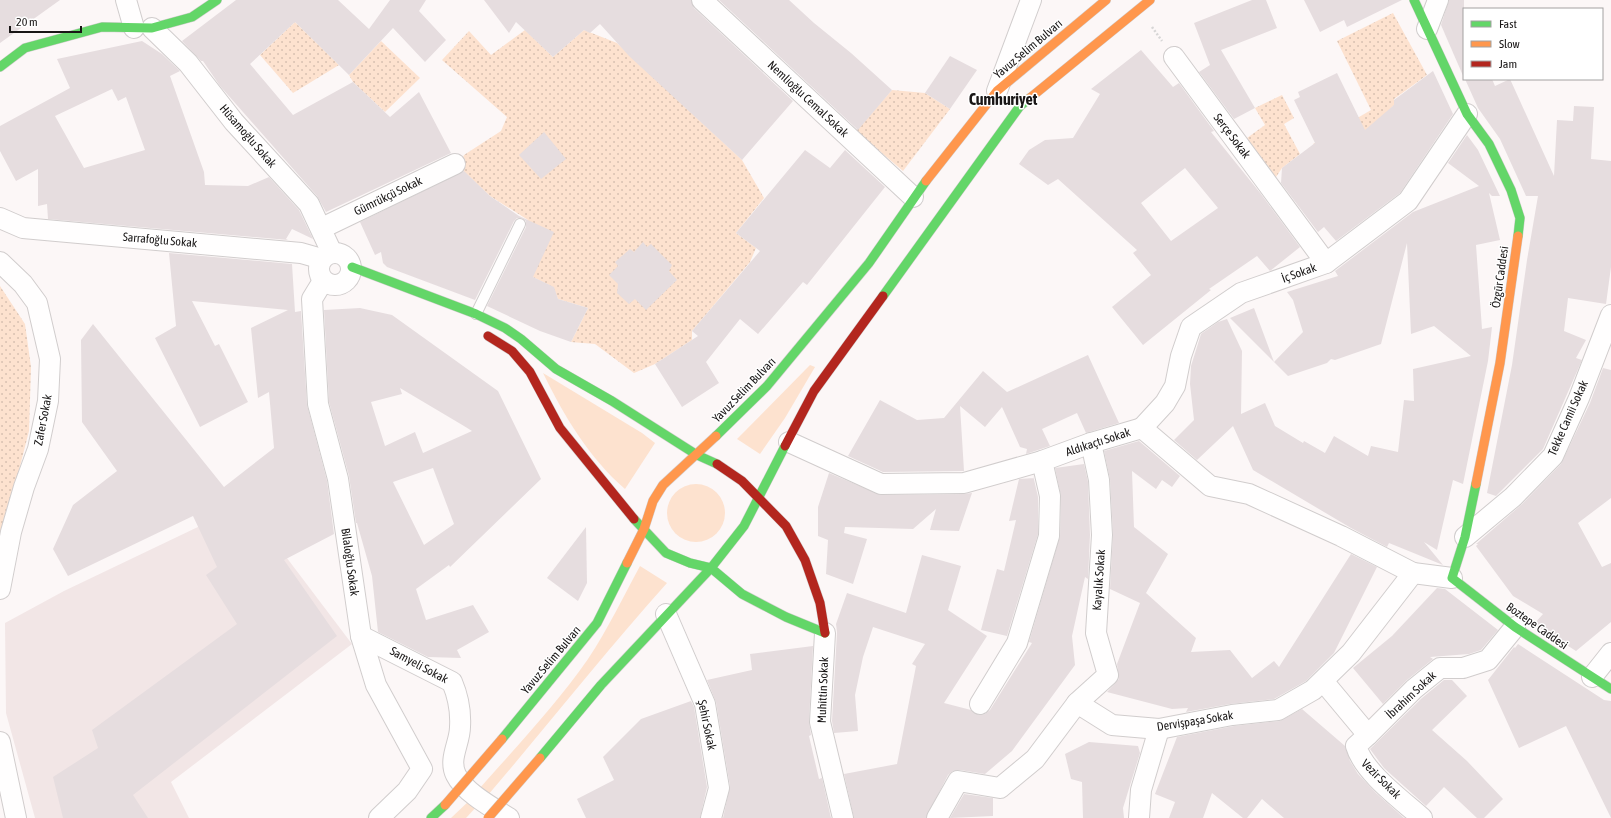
<svg xmlns="http://www.w3.org/2000/svg" width="1611" height="818" font-family="'Asap Condensed',sans-serif">
<defs>
<pattern id="park-dots" width="8" height="8" patternUnits="userSpaceOnUse"><rect width="8" height="8" fill="#fde2cf"/><path d="M2 2h.1M6 6h.1" fill="none" stroke="#d8c1b1" stroke-width="1.8" stroke-linecap="round"/></pattern>
</defs>
<rect width="100%" height="100%" fill="#fcf7f7"/>
<polygon fill="#f2e6e6" points="246,504 352,644 171,782 189,818 35,818 6,713 5,623 64,591"/>
<g fill="#fde2cf">
<polygon points="810,365 815,367 785,418 760,454 737,439"/>
<path d="M543,373L642,433L655,443L625,489C589,458 564,416 543,373Z"/>
<circle cx="696" cy="513" r="29"/>
<path d="M640,566L667,583C605,652 548,725 488,795L479,789C516,747 556,705 588,659C608,629 623,597 640,566Z"/>
<polygon points="471,799 479,804 466,818 451,818"/>
</g>
<g fill="url(#park-dots)">
<polygon points="1393,13 1427,75 1394,99 1394,105 1341,157 1313,144 1371,110 1337,41"/>
<polygon points="295,22 339,65 293,93 260,55"/>
<polygon points="525,30 553,57 584,30 617,43 742,160 764,198 736,233 756,248 750,262 692,331 692,340 655,364 634,373 595,344 571,342 588,308 558,299 553,287 533,277 528,220 490,196 459,167 464,155 501,131 507,117 442,60 469,31 491,55"/>
<polygon points="381,41 420,78 385,112 353,82 349,75"/>
<polygon points="892,90 925,93 950,109 903,171 856,131"/>
<polygon points="1282,95 1294,118 1284,124 1300,154 1282,168 1274,180 1247,138 1265,125 1255,108"/>
<polygon points="0,286 25,324 31,367 29,431 0,544"/>
</g>
<g fill="#e6dddf" fill-rule="evenodd">
<polygon points="0,0 60,0 0,43"/>
<polygon points="236,0 338,0 369,29 390,0 426,0 419,11 446,40 425,62 393,28 349,75 295,22 250,64 293,115 353,82 390,117 419,92 451,153 326,212 317,196 220,86 203,61 201,61 182,41"/>
<polygon points="484,0 691,0 694,8 793,101 742,160 629,56 600,24 590,33 584,30 553,57 516,22 509,33"/>
<polygon points="719,0 789,0 814,23 851,53 892,90 858,130"/>
<polygon points="1252,0 1266,0 1277,28 1221,50 1255,108 1234,119 1199,72 1210,65 1194,23"/>
<polygon points="1304,0 1402,0 1347,27 1344,20 1320,32"/>
<polygon points="1449,0 1464,0 1464,78 1441,25"/>
<path d="M142,41L162,54L180,71L170,76L204,172L205,185L248,186L269,177L299,210L313,239L292,229L286,239L288,240L48,219L47,204L38,206V169L16,181L0,151V126L70,88L57,59ZM112,89L118,101L126,97L145,150L84,168L55,116Z"/>
<path d="M1141,50L1173,87L1179,83L1214,131L1211,132L1261,194L1300,247L1270,271L1257,256L1209,289L1211,290L1143,345L1112,307L1151,275L1133,253L1137,250L1058,179L1048,185L1019,164L1029,150L1045,140L1073,138L1100,94L1091,89ZM1185,168L1218,208L1171,241L1141,203Z"/>
<polygon points="950,56 977,70 950,109 925,93"/>
<polygon points="1433,71 1453,114 1400,193 1336,241 1324,227 1318,232 1281,183 1282,168 1315,143 1294,100 1300,97 1298,92 1337,73 1365,130 1394,105 1394,100"/>
<polygon points="1465,79 1492,79 1495,86 1510,79 1554,176 1557,120 1573,121 1574,106 1594,107 1591,159 1611,161 1611,267 1606,304 1568,298 1564,331 1586,340 1576,358 1582,360 1543,449 1496,496 1487,493 1512,365 1527,260 1538,196 1526,196 1500,139 1478,108"/>
<polygon points="544,132 566,159 541,179 519,155"/>
<polygon points="1467,135 1478,150 1500,196 1492,196 1489,193 1500,240 1476,245 1482,329 1492,327 1488,361 1463,484 1453,480 1437,550 1424,542 1443,565 1389,543 1387,547 1351,528 1253,470 1233,426 1197,460 1174,440 1194,420 1190,384 1191,366 1201,334 1218,322 1227,319 1242,351 1241,414 1265,403 1275,426 1303,443 1304,441 1325,453 1334,436 1368,456 1371,446 1398,452 1404,400 1414,401 1413,369 1471,356 1434,326 1411,334 1407,243 1381,344 1335,360 1331,359 1327,363 1288,376 1230,318 1254,308 1274,362 1303,332 1293,300 1287,292 1338,276 1335,271 1413,212 1479,186 1448,163"/>
<polygon points="805,150 830,168 845,150 885,187 807,285 803,282 758,334 740,319 706,362 719,383 682,407 655,364 698,336 692,331 760,251 736,233"/>
<polygon points="464,171 490,196 519,216 554,232 533,277 554,287 558,299 588,308 571,342 540,331 487,306 526,227 526,221 522,218 517,218 514,221 475,300 387,267 383,263 381,252 375,255 360,222"/>
<polygon points="643,242 647,247 651,244 672,265 669,271 677,280 646,310 635,299 629,304 617,293 618,284 609,275 618,266 615,262 630,249 634,252"/>
<polygon points="169,253 292,264 295,312 301,311 307,405 327,481 334,534 284,560 337,636 133,795 148,818 63,818 53,777 98,748 92,730 237,624 206,575 217,567 193,516 68,576 53,549 73,505 117,471 82,422 81,340 93,324 224,487 274,448 269,392 258,398 251,328 288,310 192,301 215,346 219,344 248,402 200,427 155,338 176,326"/>
<path d="M360,308L392,315L498,391L541,479L450,567L449,565L416,589L426,620L473,605L489,632L457,650L461,658L428,657L378,632L372,576L357,523H356L349,476L329,402L324,310ZM400,388L464,426L472,431L423,453L415,432L385,446L371,402L402,394ZM433,468L454,524L424,545L393,482Z"/>
<polygon points="1088,355 1119,423 1086,433 1077,413 1042,429 1050,446 1026,454 1027,449 1020,447 1002,407 985,427 960,406 964,471 883,472 848,456 880,400 917,420 944,418 983,371 1007,392"/>
<polygon points="1603,368 1611,370 1611,498 1578,523 1602,567 1611,563 1611,622 1576,651 1534,624 1543,614 1513,596 1476,546 1478,544 1476,544 1521,505 1561,464 1590,403"/>
<polygon points="1139,441 1180,476 1172,487 1162,480 1156,489 1132,471 1134,527 1168,554 1146,593 1196,638 1191,652 1230,650 1252,678 1274,661 1279,667 1351,554 1377,567 1334,653 1306,681 1274,699 1230,704 1186,712 1188,708 1172,709 1107,692 1119,679 1117,664 1140,603 1110,589 1113,534 1110,479 1104,451"/>
<polygon points="1084,464 1088,482 1090,535 1088,579 1085,577 1072,636 1075,665 1012,751 985,774 960,770 953,771 948,775 926,818 854,818 844,774 897,764 916,666 912,664 925,644 873,627 863,657 855,695 858,731 834,733 832,721 837,632 836,624 847,593 906,613 922,555 961,566 948,610 987,636 944,703 971,710 979,715 985,714 990,710 1032,643 1029,642 1060,536 1061,496 1055,468"/>
<polygon points="829,473 881,495 964,494 972,493 959,531 930,530 936,509 913,529 845,527 844,533 867,539 853,584 826,574 828,540 818,536 818,507"/>
<polygon points="1033,476 1033,475 1038,497 1038,534 1007,636 981,630 997,569 1004,571 1016,520 1009,521 1019,479 1034,478"/>
<polygon points="586,527 587,583 578,601 547,578"/>
<polygon points="1437,588 1445,589 1498,630 1481,650 1469,654 1430,657 1433,659 1407,680 1383,704 1353,668 1392,636"/>
<polygon points="1518,644 1604,700 1611,701 1611,818 1566,726 1519,748 1488,680 1514,647 1515,648"/>
<polygon points="813,646 809,721 811,735 809,736 819,779 822,778 831,818 723,818 730,786 716,702 707,680 752,670 750,654"/>
<polygon points="1444,680 1452,680 1467,696 1432,730 1467,761 1503,799 1484,818 1477,818 1444,787 1426,806 1384,768 1370,749 1422,698"/>
<polygon points="691,701 694,707 707,787 700,818 586,818 577,799 614,780 603,757 641,719"/>
<polygon points="1302,709 1345,746 1350,761 1358,774 1376,793 1404,818 1284,818 1262,799 1247,818 1243,818 1212,793 1203,818 1169,818 1175,802 1155,794 1177,737 1234,726 1280,721"/>
<polygon points="1089,742 1138,746 1140,753 1123,808 1124,818 1083,818 1082,782 1071,779 1065,754"/>
<polygon points="964,794 993,798 993,816 950,818"/>
</g>
<g fill="none" stroke-linecap="round" stroke-linejoin="round">
<defs>
<polyline id="lane" points="476,314 520,224"/>
<g id="street">
<polyline points="126,0 134,28"/>
<polyline points="702,0 913,197"/>
<polyline points="152,28 188,63 234,122 309,204 332,253"/>
<polyline points="1427,29 1438,0"/>
<polyline points="1174,57 1326,263"/>
<polyline points="997,91 1031,0"/>
<polyline points="0,218 23,228 301,253 322,259"/>
<polyline points="322,228 455,164"/>
<circle cx="335" cy="269" r="16"/>
<polyline points="0,262 23,284 37,303 50,359 48,401 38,449 24,487 11,532 0,589"/>
<polyline points="323,281 312,299 318,404 338,479 361,636 376,685 422,769 407,791 379,818"/>
<polyline points="1142,428 1165,403 1175,386 1181,356 1191,327 1241,293 1326,263 1408,201 1467,114"/>
<polyline points="1142,428 1210,486 1249,494 1341,536 1413,573 1452,578"/>
<polyline points="789,442 881,484 964,483 1042,461 1091,443 1142,428"/>
<polyline points="1465,537 1513,497 1553,456 1579,398 1611,315"/>
<polyline points="666,614 705,704 719,788 711,818"/>
<polyline points="825,633 820,722 843,818"/>
<path d="M361,636L452,682C458,696 461,711 460,727C460,743 448,759 456,775C464,792 493,808 509,818"/>
<polyline points="1592,677 1611,653"/>
<path d="M1323,681L1368,735L1356,746C1364,773 1402,800 1422,818"/>
<polyline points="1077,703 1108,675 1096,633 1102,535 1099,480 1091,443"/>
<polyline points="980,704 1017,643 1049,536 1050,496 1042,461"/>
<polyline points="1368,735 1414,689 1440,668 1463,668 1488,660 1515,627"/>
<polyline points="0,742 16,818"/>
<polyline points="937,818 958,781 1000,788 1035,759 1077,703 1112,725 1159,729 1232,715 1278,710 1313,690 1351,653 1413,573"/>
<polyline points="1139,818 1141,790 1159,729"/>
</g>
<g id="fast">
<polyline points="1414,0 1467,114 1489,144 1511,190 1520,218 1518,236"/>
<polyline points="0,67 25,48 102,27 152,28 192,17 217,0"/>
<polyline points="352,267 476,314 505,328 521,339 556,369 612,401 697,455 717,464"/>
<polyline points="883,296 1020,106 1030,98"/>
<polyline points="716,436 767,386 869,263 926,181"/>
<polyline points="1476,484 1465,537 1452,578 1515,627 1611,689"/>
<polyline points="634,519 666,553 690,563 711,568 742,594 786,617 825,633"/>
<polyline points="502,739 597,623 627,563"/>
<polyline points="540,758 601,685 711,568 744,526 785,446"/>
<polyline points="431,818 445,805"/>
</g>
<g id="slow">
<polyline points="1030,98 1150,0"/>
<polyline points="926,181 997,91 1106,0"/>
<polyline points="1476,484 1500,363 1518,236"/>
<polyline points="627,563 644,529 653,501 663,485 716,436"/>
</g>
<g id="jam">
<polyline points="488,336 512,351 530,372 560,428 634,519"/>
<polyline points="785,446 814,391 883,296"/>
<polyline points="717,464 742,481 786,526 805,560 820,603 825,633"/>
</g>
</defs>
<use href="#lane" stroke="#d1cdcd" stroke-width="12"/>
<use href="#street" stroke="#d1cdcd" stroke-width="22"/>
<use href="#fast" stroke="#d1cdcd" stroke-width="10"/>
<use href="#slow" stroke="#d1cdcd" stroke-width="10"/>
<use href="#jam" stroke="#d1cdcd" stroke-width="10"/>
<polyline stroke="#d7d6d6" stroke-width="2.5" stroke-dasharray="2 2" stroke-linecap="butt" points="1152,27 1162,41"/>
<use href="#lane" stroke="#fffefe" stroke-width="10"/>
<use href="#street" stroke="#fffefe" stroke-width="20"/>
<use href="#fast" stroke="#63d668" stroke-width="9"/>
<use href="#slow" stroke="#ff974d" stroke-width="9"/>
<use href="#jam" stroke="#b3261e" stroke-width="9"/>
<defs>
<g id="slow-bridge">
<polyline points="445,805 502,739"/>
<polyline points="488,818 540,758"/>
</g>
</defs>
<use href="#slow-bridge" stroke="#d1cdcd" stroke-width="10" stroke-linecap="butt"/>
<use href="#slow-bridge" stroke="#ff974d" stroke-width="9"/>
</g>
<g text-anchor="middle" dominant-baseline="central" stroke-width="3" stroke-linejoin="round" paint-order="stroke">
<g font-size="12" fill="#191616" stroke="#fff">
<text transform="translate(1028 49) rotate(-40)">Yavuz Selim Bulvarı</text>
<text transform="translate(808 99) rotate(43)">Nemlioğlu Cemal Sokak</text>
<text transform="translate(248 136) rotate(49)">Hüsamoğlu Sokak</text>
<text transform="translate(1232 136) rotate(53)">Serçe Sokak</text>
<text transform="translate(388 196) rotate(-26)">Gümrükçü Sokak</text>
<text transform="translate(160 240) rotate(5)">Sarrafoğlu Sokak</text>
<text transform="translate(1299 273) rotate(-20)">İç Sokak</text>
<text transform="translate(1500 277) rotate(-82)">Özgür Caddesi</text>
<text transform="translate(744 390) rotate(-46)">Yavuz Selim Bulvarı</text>
<text transform="translate(1568 418) rotate(-66)">Tekke Camii Sokak</text>
<text transform="translate(43 420) rotate(-79)">Zafer Sokak</text>
<text transform="translate(1098 442) rotate(-18)">Aldıkaçtı Sokak</text>
<text transform="translate(350 562) rotate(82)">Bilaloğlu Sokak</text>
<text transform="translate(1099 580) rotate(-86)">Kayalık Sokak</text>
<text transform="translate(1537 626) rotate(35)">Boztepe Caddesi</text>
<text transform="translate(551 660) rotate(-50)">Yavuz Selim Bulvarı</text>
<text transform="translate(419 665) rotate(28)">Samyeli Sokak</text>
<text transform="translate(823 690) rotate(-88)">Muhittin Sokak</text>
<text transform="translate(1411 695) rotate(-43)">İbrahim Sokak</text>
<text transform="translate(1195 721) rotate(-9)">Dervişpaşa Sokak</text>
<text transform="translate(707 725) rotate(78)">Şehir Sokak</text>
<text transform="translate(1381 779) rotate(45)">Vezir Sokak</text>
</g>
<g font-size="16" font-weight="bold" fill="#191616" stroke="#fff">
<text x="1003" y="99">Cumhuriyet</text>
</g>
</g>
<rect x="1463" y="8" width="140" height="72" fill="#ffffff" stroke="#a3a2a2"/>
<rect x="1471" y="21" width="20" height="6" fill="#63d668" stroke="#a3a2a2"/>
<text x="1499" y="28" font-size="12" fill="#191616">Fast</text>
<rect x="1471" y="41" width="20" height="6" fill="#ff974d" stroke="#a3a2a2"/>
<text x="1499" y="48" font-size="12" fill="#191616">Slow</text>
<rect x="1471" y="61" width="20" height="6" fill="#b3261e" stroke="#a3a2a2"/>
<text x="1499" y="68" font-size="12" fill="#191616">Jam</text>
<path d="M10 26v6h71v-6" fill="none" stroke="#191616" stroke-width="2"/>
<text x="16" y="26" font-size="12" fill="#191616" stroke="#ffffff" stroke-width="3" paint-order="stroke">20 m</text>
</svg>
